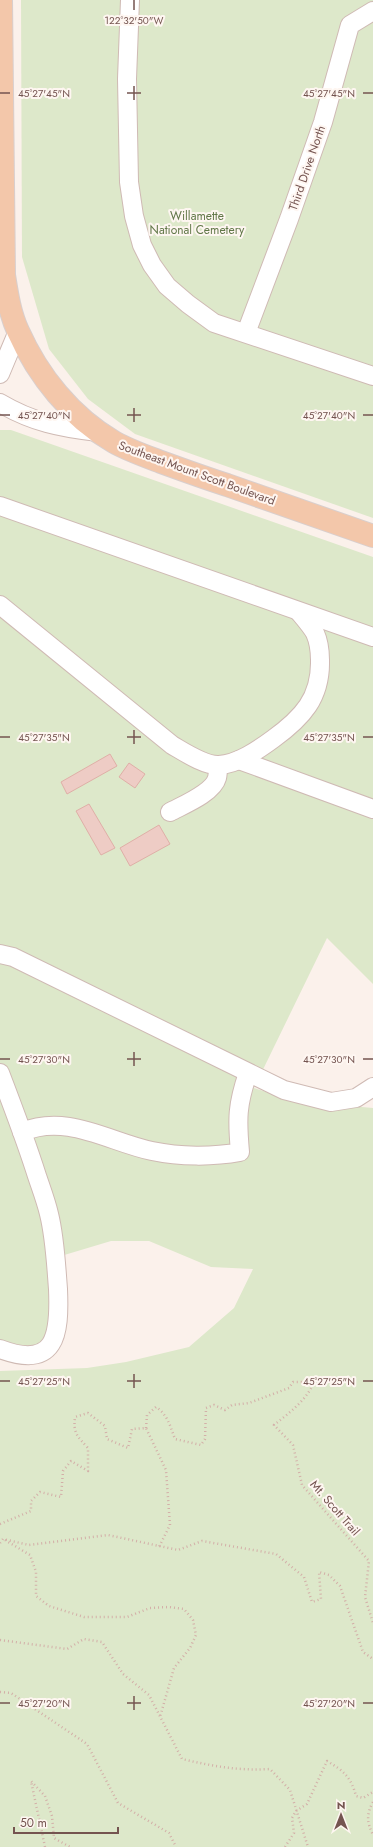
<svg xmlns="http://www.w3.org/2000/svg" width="373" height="1847" font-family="Jost,sans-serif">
<rect width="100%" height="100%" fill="#fbf1eb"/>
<g fill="#dde8ca">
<polygon points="21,0 373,0 373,518 135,434 88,399 49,349 22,257"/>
<polygon points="0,430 11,430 373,557 373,984 327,938 254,1088 294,1101 373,1108 373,1847 0,1847 0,1371 87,1368 126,1362 189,1347 234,1308 253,1269 211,1267 149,1241 111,1241 61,1256 64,1328 37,1358 0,1350"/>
</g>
<g fill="#eeccc5" stroke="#dfafa7">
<polygon points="110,754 117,766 67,794 61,782"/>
<polygon points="129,763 145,774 135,788 119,777"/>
<polygon points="89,804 115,848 101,855 76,811"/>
<polygon points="159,825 170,844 130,866 120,848"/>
</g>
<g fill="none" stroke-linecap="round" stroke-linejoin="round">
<defs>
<g id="minor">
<polyline points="130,0 127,79 129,182 134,216 142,245 152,265 167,286 188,304 214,323 373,376"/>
<polyline points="246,333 289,219 323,122 350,25 373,11"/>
<polyline points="0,374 18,331"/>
<path d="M0,403C32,422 61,428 98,432"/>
<polyline points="0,506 373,637"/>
<path d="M0,605L172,745C184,752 205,766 219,765C238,764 258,750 273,739C302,718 321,698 320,660C320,651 319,642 315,633C311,626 304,618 299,612"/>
<polyline points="239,760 373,809"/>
<path d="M170,812C183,805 213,793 217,778C218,774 218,769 218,765"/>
<polyline points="0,954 13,957 284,1090 331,1102 356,1098 373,1087"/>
<path d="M0,1073C13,1107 26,1141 37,1176C41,1188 46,1201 49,1214C55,1238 56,1264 58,1289C60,1335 56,1370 0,1349"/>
<path d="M22,1132C67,1113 109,1142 152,1151C180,1157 213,1157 240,1152C237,1119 237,1105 248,1073"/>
</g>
<path id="major" d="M1,0L4,275C7,294 10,314 18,331C38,376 71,417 114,442C128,450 145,456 161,462C183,470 205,478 227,485C275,502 324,519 373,536"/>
</defs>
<use href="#minor" stroke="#cfbab4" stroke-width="20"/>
<use href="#major" stroke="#d8cfce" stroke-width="24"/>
<g stroke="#d3afa8" stroke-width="2.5" stroke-dasharray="1 3" stroke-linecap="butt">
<path d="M146,1428L147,1415L156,1407C168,1415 170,1426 175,1439L201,1445L205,1439L206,1408L214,1405L225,1410L232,1405L249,1403L289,1388L293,1382H314C307,1400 289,1413 274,1425L293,1445L302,1485L369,1561L365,1597L373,1623"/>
<path d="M0,1524L31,1511V1501L40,1492L61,1497L63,1471L71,1461L88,1471V1448C77,1436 73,1433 75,1417L88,1413L105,1426L107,1439L128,1448L132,1429L146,1428L166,1470L170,1525L159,1547"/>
<polyline points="5,1540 30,1555 36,1572 36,1596 49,1606 84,1617 127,1617 150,1608 169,1607 184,1609 193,1620 196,1635 190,1648 174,1668 160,1717"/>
<polyline points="0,1543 3,1539 29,1545 108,1535 178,1550 202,1541 276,1554 304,1577 312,1602 321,1599 319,1572 329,1575 340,1586 363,1652 373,1659"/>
<path d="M0,1640L67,1649L84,1639L102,1642L123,1674L149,1695L182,1759C212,1766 238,1771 270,1769L290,1790L308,1847"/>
<polyline points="0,1692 11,1693 87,1744 118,1803 169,1833 176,1847"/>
<path d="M373,1802C366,1815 367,1822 373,1835"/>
<polyline points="45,1847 31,1781 45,1796 52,1816 54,1838 70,1847"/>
<path d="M285,1847L294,1833L292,1818L296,1811L307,1804L327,1761C344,1771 351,1777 356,1796L363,1798L373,1792"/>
</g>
<use href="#minor" stroke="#fff" stroke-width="18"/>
<use href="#major" stroke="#f3c7aa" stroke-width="22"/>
</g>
<path fill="none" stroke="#745450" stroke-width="1.5" d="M134,0V10M134,86V100M0,93H10M127,93H141M363,93H373M134,408V422M0,415H10M127,415H141M363,415H373M134,730V744M0,737H10M127,737H141M363,737H373M134,1052V1066M0,1059H10M127,1059H141M363,1059H373M134,1374V1388M0,1381H10M127,1381H141M363,1381H373M134,1696V1710M0,1703H10M127,1703H141M363,1703H373"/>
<g text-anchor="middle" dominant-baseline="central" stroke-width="4" stroke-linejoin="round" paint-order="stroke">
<g font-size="12" fill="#745450" stroke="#fef6f1">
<text transform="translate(307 168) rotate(-71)">Third Drive North</text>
<text transform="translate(197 473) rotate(20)">Southeast Mount Scott Boulevard</text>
<text transform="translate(335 1508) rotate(49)">Mt. Scott Trail</text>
</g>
<g font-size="12" fill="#627849" stroke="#fef6f1">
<text x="197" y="216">Willamette<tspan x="197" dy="14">National Cemetery</tspan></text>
</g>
</g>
<g font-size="10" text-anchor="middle" fill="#745450" stroke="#fef6f1" stroke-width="4" stroke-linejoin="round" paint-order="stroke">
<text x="134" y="24">122°32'50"W</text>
<text x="44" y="97">45°27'45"N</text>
<text x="329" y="97">45°27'45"N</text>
<text x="44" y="419">45°27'40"N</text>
<text x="329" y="419">45°27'40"N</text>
<text x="44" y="741">45°27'35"N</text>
<text x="329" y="741">45°27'35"N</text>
<text x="44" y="1063">45°27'30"N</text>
<text x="329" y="1063">45°27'30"N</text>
<text x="44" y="1385">45°27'25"N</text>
<text x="329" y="1385">45°27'25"N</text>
<text x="44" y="1707">45°27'20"N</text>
<text x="329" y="1707">45°27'20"N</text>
</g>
<g transform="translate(341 1815)" stroke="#fef6f1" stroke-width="3" paint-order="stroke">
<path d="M0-3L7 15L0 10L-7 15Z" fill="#745450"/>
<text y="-6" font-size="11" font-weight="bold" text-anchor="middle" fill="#745450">N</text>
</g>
<path d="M14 1827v6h104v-6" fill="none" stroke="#745450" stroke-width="2"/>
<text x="20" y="1827" font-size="12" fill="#745450" stroke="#fef6f1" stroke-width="3" paint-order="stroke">50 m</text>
</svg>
